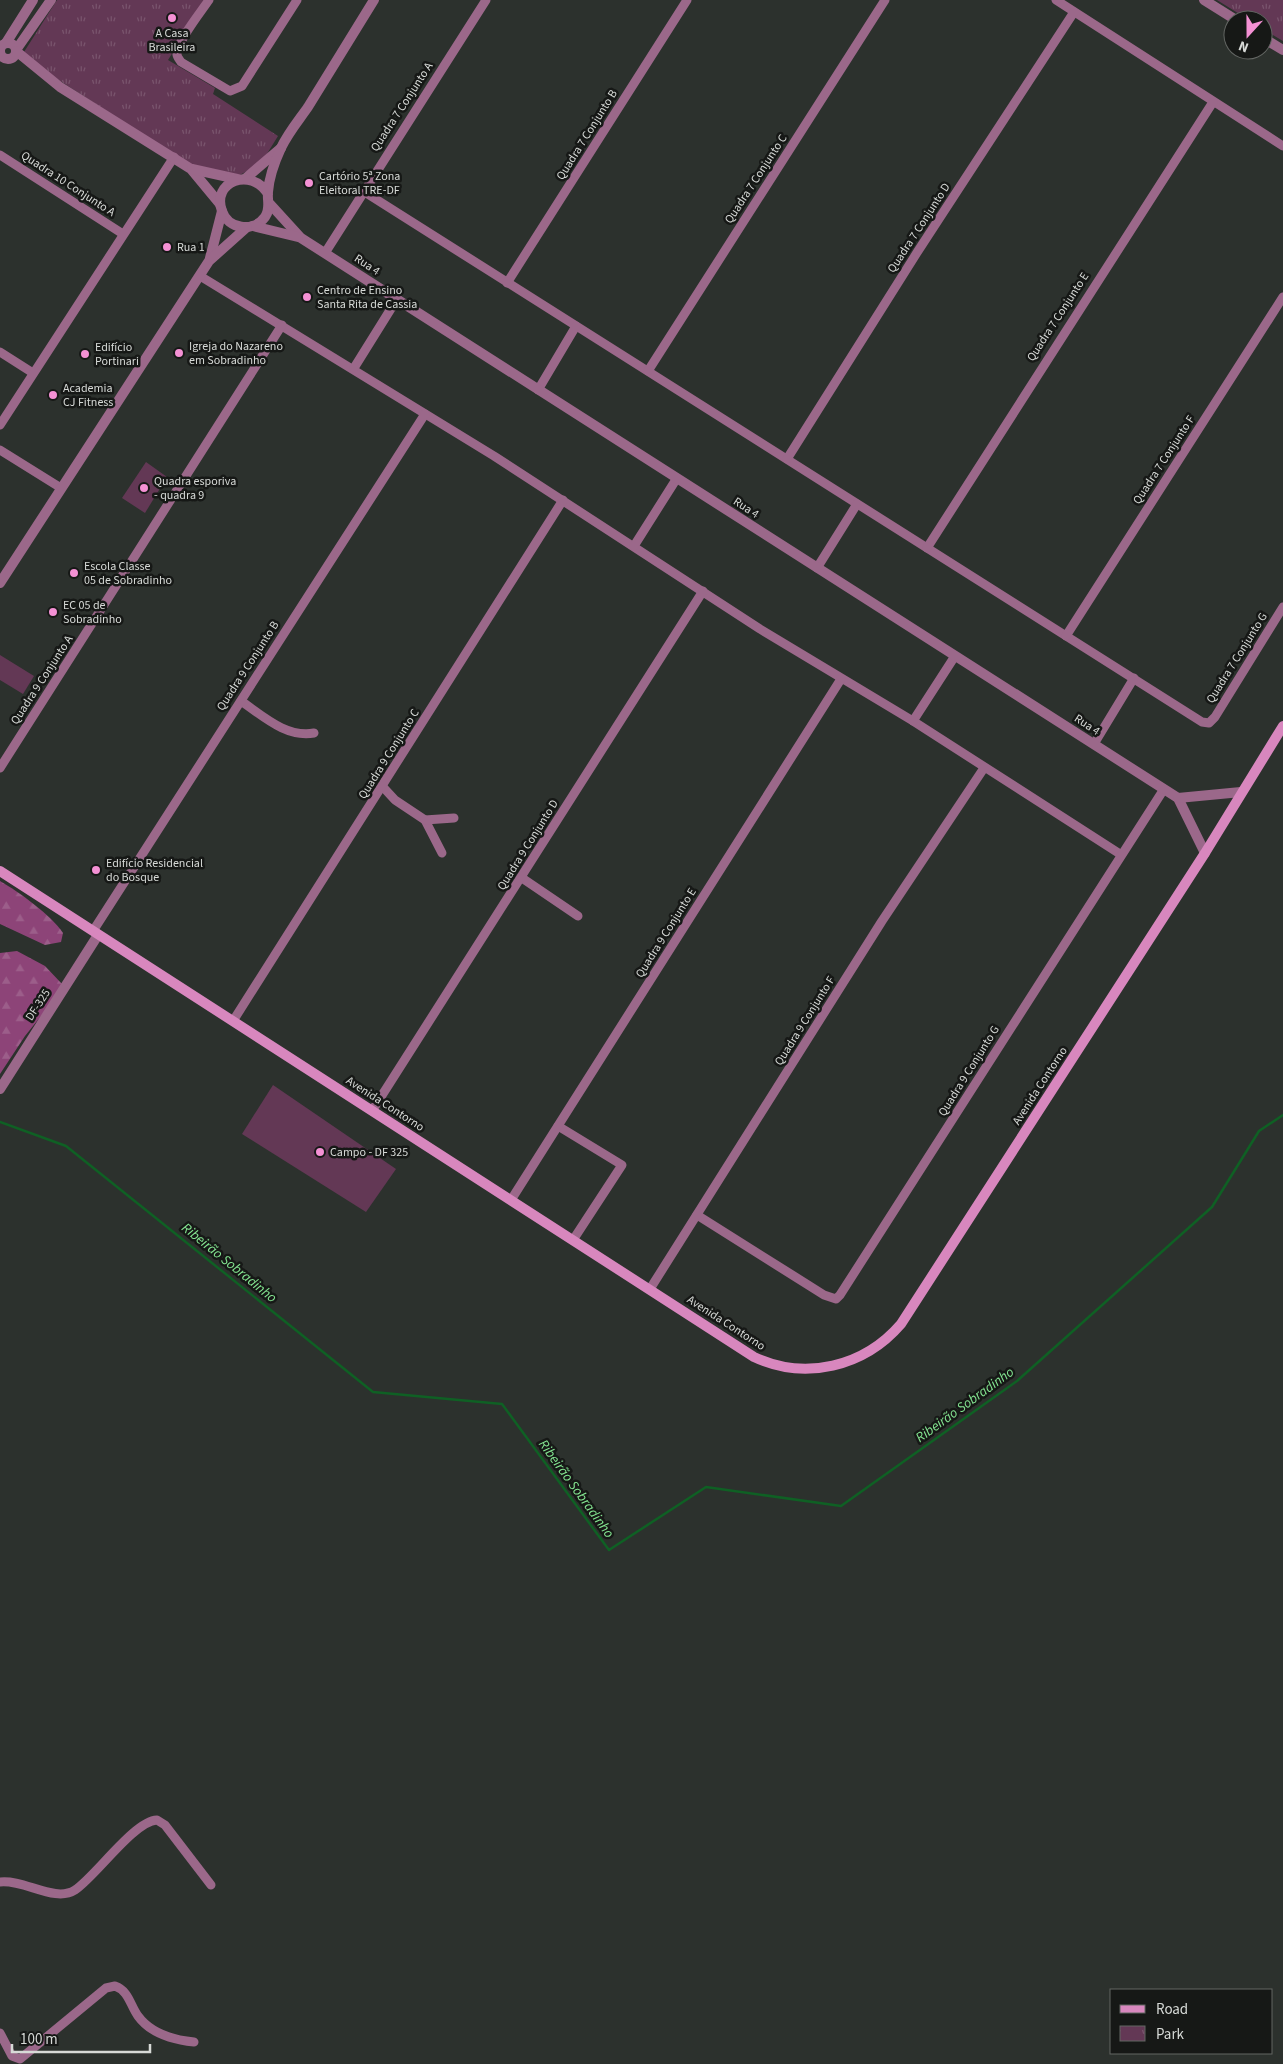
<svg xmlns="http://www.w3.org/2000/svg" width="1283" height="2064" font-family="'Source Sans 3',sans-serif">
<defs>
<pattern id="forest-firs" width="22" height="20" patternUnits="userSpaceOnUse" patternTransform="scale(1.25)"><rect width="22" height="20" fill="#8d4478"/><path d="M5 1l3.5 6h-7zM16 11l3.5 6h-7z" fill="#9c5e8a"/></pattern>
<pattern id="park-tufts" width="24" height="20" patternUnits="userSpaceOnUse" patternTransform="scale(1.25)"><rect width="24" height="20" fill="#633855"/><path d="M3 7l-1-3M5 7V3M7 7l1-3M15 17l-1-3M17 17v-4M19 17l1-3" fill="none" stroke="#79546d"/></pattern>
</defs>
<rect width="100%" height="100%" fill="#2c312d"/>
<g fill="#633855">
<polygon points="146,462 167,477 145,513 122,498"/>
<polygon points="0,655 34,676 23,694 0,680"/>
<polygon points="273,1085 396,1169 366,1212 242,1134"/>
</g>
<g fill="url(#forest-firs)">
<path d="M0,881C19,892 51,915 63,933L61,942L45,945L0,924Z"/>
<polygon points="17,951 45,966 62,984 57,996 25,1036 0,1074 0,953"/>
</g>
<g fill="url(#park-tufts)">
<polygon points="57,0 205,0 168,60 215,88 213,94 278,136 265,157 256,166 238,176 196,169 45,71 24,52"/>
<polygon points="1217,0 1283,0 1283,41 1263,29 1263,20 1249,20"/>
</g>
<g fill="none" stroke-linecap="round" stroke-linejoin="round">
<polyline stroke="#0f6024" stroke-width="2.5" points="0,1122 66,1146 373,1392 502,1404 609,1550 706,1487 841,1506 1017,1381 1212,1207 1259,1131 1283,1115"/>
<g stroke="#9b688a" stroke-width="9">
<path d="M209,0C200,13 180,38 177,52C176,56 179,59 181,62L230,91L242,86L297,0"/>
<polyline points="1056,0 1283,146"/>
<polyline points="0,155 123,234"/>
<polyline points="363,191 1202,722 1209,723 1215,717 1283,607"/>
<polyline points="325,253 486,0"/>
<polyline points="200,276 494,456 760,629 913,721 1120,854"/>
<polyline points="507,283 687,0"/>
<polyline points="0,352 33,373"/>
<polyline points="354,368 397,299"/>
<polyline points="648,371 885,0"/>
<polyline points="538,390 576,326"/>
<polyline points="0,425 174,157"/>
<polyline points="0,450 61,488"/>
<polyline points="787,459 918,251 1074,12"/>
<polyline points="634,546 677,478"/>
<polyline points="927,548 1213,102"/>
<polyline points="817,568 857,504"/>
<polyline points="1066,636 1283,297"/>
<path d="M241,701C263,716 286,738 314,733"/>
<polyline points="913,721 955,656"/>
<polyline points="1094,744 1134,678"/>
<polyline points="0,768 282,325"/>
<polyline points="383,787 395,800 425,820 442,853"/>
<polyline points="425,820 454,818"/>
<polyline points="522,878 578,916"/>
<polyline points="93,931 425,414"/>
<polyline points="233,1021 563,500"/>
<polyline points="372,1111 703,591"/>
<polyline points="558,1126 622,1165 573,1240"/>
<polyline points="511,1200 841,679"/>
<polyline points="697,1215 824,1295 836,1299 840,1295 1164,789"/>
<polyline points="650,1289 882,921 984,768"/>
<path d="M0,1882C24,1879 55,1903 75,1890C96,1876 134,1821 157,1820L165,1825L211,1885"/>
<path d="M0,2033L12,2056L20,2059L106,1988L115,1986C129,1991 130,2005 138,2016C151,2034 174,2040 194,2042"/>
</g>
<g stroke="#9b688a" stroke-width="10">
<polyline points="1204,0 1236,20"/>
<polyline points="1263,38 1283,50"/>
<polyline points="6,43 33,0"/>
<circle cx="8" cy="51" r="8"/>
<polyline points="16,50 51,0"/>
<polyline points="16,51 60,87 191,169 220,204"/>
<polyline points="192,169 237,179"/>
<polyline points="246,178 281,148"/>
<path d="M268,194C251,166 211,182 222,211C228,229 253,233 265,217C271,208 267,201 268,192C269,178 275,161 281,148C288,133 299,120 308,107C330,71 352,36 374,0"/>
<polyline points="270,204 301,238 1178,798 1205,853"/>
<polyline points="253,226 298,237"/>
<polyline points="210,258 222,211"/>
<polyline points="0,583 209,261 247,227"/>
<polyline points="1178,798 1241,792"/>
<polyline points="0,1089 98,935"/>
</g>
<path stroke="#d887be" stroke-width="10" d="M0,871L754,1357C805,1381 864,1367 901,1324L1205,853L1283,726"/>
</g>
<g fill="#f491d4" stroke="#161816" stroke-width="2">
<circle cx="172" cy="18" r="5"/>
<circle cx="309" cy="183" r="5"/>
<circle cx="167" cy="247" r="5"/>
<circle cx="307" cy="297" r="5"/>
<circle cx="179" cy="353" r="5"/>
<circle cx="85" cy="354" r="5"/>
<circle cx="53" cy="395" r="5"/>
<circle cx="144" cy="488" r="5"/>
<circle cx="74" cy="573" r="5"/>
<circle cx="53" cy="612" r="5"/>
<circle cx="96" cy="870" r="5"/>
<circle cx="320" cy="1152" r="5"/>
</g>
<g text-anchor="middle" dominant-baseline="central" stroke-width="5" stroke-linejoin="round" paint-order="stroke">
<g font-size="12" fill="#d7dad7" stroke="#161816" text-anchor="start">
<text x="172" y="33" text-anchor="middle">A Casa<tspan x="172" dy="14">Brasileira</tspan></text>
<text x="319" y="176">Cartório 5ª Zona<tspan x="319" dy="14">Eleitoral TRE-DF</tspan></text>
<text x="177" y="247">Rua 1</text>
<text x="317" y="290">Centro de Ensino<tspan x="317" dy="14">Santa Rita de Cassia</tspan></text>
<text x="189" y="346">Igreja do Nazareno<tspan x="189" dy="14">em Sobradinho</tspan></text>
<text x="95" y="347">Edifício<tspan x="95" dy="14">Portinari</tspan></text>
<text x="63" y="388">Academia<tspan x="63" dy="14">CJ Fitness</tspan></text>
<text x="154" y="481">Quadra esporiva<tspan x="154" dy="14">- quadra 9</tspan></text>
<text x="84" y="566">Escola Classe<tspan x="84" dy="14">05 de Sobradinho</tspan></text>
<text x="63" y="605">EC 05 de<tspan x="63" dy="14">Sobradinho</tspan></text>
<text x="106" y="863">Edifício Residencial<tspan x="106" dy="14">do Bosque</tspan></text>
<text x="330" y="1152">Campo - DF 325</text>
</g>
<g font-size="12" fill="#d7dad7" stroke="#161816">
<text transform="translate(402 107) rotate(-57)">Quadra 7 Conjunto A</text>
<text transform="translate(587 135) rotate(-58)">Quadra 7 Conjunto B</text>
<text transform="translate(756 179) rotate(-57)">Quadra 7 Conjunto C</text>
<text transform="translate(68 184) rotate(33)">Quadra 10 Conjunto A</text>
<text transform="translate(919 228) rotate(-57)">Quadra 7 Conjunto D</text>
<text transform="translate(367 265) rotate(33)">Rua 4</text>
<text transform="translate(1058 317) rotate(-57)">Quadra 7 Conjunto E</text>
<text transform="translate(1164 460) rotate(-57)">Quadra 7 Conjunto F</text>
<text transform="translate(746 508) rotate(33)">Rua 4</text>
<text transform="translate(1237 658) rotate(-58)">Quadra 7 Conjunto G</text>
<text transform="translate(248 666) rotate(-57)">Quadra 9 Conjunto B</text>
<text transform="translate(42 680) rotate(-57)">Quadra 9 Conjunto A</text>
<text transform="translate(1087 725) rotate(33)">Rua 4</text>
<text transform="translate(389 754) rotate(-58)">Quadra 9 Conjunto C</text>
<text transform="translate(528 845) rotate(-58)">Quadra 9 Conjunto D</text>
<text transform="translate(666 933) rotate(-58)">Quadra 9 Conjunto E</text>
<text transform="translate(38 1005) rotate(-57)">DF-325</text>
<text transform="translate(805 1021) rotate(-58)">Quadra 9 Conjunto F</text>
<text transform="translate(969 1071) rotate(-58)">Quadra 9 Conjunto G</text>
<text transform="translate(1040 1086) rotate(-57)">Avenida Contorno</text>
<text transform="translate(385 1104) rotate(33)">Avenida Contorno</text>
<text transform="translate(726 1323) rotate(33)">Avenida Contorno</text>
</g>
<g font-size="14" font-style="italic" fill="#84e591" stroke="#161816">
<text transform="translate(229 1263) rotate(39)">Ribeirão Sobradinho</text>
<text transform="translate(965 1405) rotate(-36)">Ribeirão Sobradinho</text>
<text transform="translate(576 1489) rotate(54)">Ribeirão Sobradinho</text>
</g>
</g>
<rect x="1110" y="1989" width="162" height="65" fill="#161816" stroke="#636663"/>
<rect x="1120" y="2005" width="25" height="8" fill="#d887be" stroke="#636663"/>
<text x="1156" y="2014" font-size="15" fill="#d7dad7">Road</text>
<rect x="1120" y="2026" width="25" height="15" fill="url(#park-tufts)" stroke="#636663"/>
<text x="1156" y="2039" font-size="15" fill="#d7dad7">Park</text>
<g transform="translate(1248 35) rotate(201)"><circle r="24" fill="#161816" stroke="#636663"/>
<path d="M0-4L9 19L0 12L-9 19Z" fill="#f491d4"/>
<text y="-8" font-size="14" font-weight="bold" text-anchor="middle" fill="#d7dad7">N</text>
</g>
<path d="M12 2044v8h138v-8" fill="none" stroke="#d7dad7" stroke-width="2.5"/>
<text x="20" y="2044" font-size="15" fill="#d7dad7" stroke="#161816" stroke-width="4" paint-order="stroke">100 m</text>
</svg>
